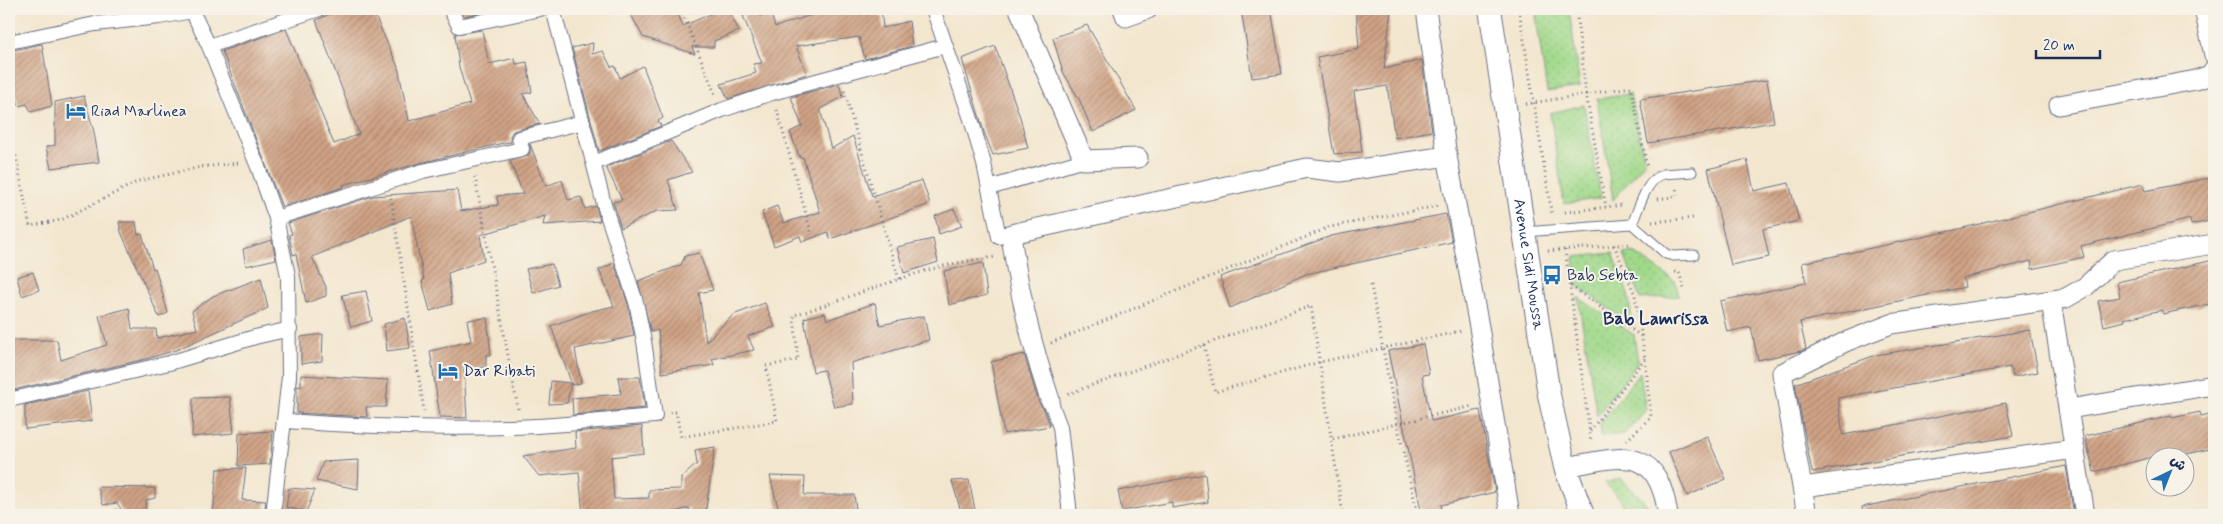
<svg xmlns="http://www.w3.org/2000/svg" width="2223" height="524" font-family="Mynerve,'Playpen Sans Arabic',sans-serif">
<defs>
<pattern id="grass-dots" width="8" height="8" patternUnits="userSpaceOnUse" patternTransform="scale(1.25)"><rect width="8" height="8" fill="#a1d98b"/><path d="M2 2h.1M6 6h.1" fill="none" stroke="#8abb7a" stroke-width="1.8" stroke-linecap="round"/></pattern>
<pattern id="building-hatch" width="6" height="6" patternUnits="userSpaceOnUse" patternTransform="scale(1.25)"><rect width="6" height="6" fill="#d0a385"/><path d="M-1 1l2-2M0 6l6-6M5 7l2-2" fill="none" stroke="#a88570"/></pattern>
</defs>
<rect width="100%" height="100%" fill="#f7f3e8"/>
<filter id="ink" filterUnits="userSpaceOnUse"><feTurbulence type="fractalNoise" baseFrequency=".02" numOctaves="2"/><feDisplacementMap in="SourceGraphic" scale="10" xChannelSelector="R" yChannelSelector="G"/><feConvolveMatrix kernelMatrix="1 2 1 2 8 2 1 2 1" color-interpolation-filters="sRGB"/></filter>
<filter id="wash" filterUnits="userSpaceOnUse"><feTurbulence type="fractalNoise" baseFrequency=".0096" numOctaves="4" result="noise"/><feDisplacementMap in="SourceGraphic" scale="20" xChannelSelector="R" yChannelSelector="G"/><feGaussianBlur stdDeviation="1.12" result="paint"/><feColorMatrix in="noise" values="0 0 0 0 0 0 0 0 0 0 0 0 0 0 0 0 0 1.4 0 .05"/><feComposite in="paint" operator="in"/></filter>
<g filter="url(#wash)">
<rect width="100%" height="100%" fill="#f3e6ce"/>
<g fill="url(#grass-dots)" stroke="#5e8474">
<polygon points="1535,9 1569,9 1580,87 1547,92"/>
<polygon points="1630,94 1645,162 1613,200 1597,99"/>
<polygon points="1584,105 1601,198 1564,204 1550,113"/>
<polygon points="1633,252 1675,281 1679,296 1640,299 1624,254"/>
<polygon points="1613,253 1628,294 1633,326 1577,286 1574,257"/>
<polygon points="1578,297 1634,335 1638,362 1597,416"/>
<polygon points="1640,372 1646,412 1624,434 1601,436 1600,423"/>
<polygon points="1621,478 1646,503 1649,515 1626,515 1621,500 1605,483"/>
</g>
<g id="blocks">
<g fill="url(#building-hatch)">
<polygon points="342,9 372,9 398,67 409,121 470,104 459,67 455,34 482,30 489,64 515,58 516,64 527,62 532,92 523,94 540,124 513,131 510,136 511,142 503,143 420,163 343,185 344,187 282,207 222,51 286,29 334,144 359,134 316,20"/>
<polygon points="460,9 478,9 479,13 464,16"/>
<polygon points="628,9 676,9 683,26 722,9 728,9 739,31 714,41 714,47 692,47 695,54 643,37"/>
<polygon points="757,9 760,16 770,11 775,27 830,9 881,9 883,28 909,21 912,46 865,59 859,37 796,46 807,74 728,99 721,84 756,73 753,64 762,63 743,16"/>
<polygon points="1241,9 1271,9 1282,74 1252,78"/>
<polygon points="1356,9 1391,9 1384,69 1422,60 1432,131 1395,138 1387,86 1354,91 1362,152 1334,154 1317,57 1359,49"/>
<polygon points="1087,25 1136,110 1093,132 1079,99 1063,72 1053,38"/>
<polygon points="593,43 592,54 603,51 611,67 615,66 620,78 643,66 663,118 658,121 661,126 599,151 572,48"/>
<polygon points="42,44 52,106 31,112 27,104 19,106 13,88 9,88 9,51"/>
<polygon points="995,46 1020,117 1028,148 993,155 985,135 962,59"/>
<polygon points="1767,80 1774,122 1648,143 1640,99"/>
<polygon points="839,84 843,97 820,109 831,149 853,136 872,196 922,180 930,204 830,239 828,232 802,242 800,236 774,246 762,212 777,206 784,223 820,212 803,157 800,158 790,132 802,126 791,97"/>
<polygon points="84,96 94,132 99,162 51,168 46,147 55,145 55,102"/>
<polygon points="671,141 692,172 668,180 678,210 657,211 621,228 613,202 622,200 606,167"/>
<polygon points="530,144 546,186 562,180 568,200 581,197 585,209 596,206 600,221 543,225 545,216 480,235 484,260 448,273 452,304 430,311 422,281 424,280 411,216 312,257 326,287 326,296 306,303 296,254 293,255 289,235 292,234 288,223 373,196 457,190 461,211 498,205 497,196 523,194 510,161 528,156 530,151"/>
<polygon points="1747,159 1754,191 1789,183 1799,221 1763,229 1769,257 1731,265 1708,169"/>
<polygon points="2214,177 2214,220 2191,225 2190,219 2081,246 2084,257 2032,269 2031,261 1963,278 1965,287 1800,322 1806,349 1801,351 1758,360 1751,327 1727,332 1720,301 1806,283 1802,263 1955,230 2143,184 2145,191"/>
<polygon points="954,209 962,226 939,234 935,216"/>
<polygon points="1446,214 1452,242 1306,274 1230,308 1220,277 1331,236"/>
<polygon points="119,222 136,222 138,235 142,234 153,269 155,268 168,313 159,317 121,232"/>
<polygon points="933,239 938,262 904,273 897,247"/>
<polygon points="272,240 276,259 246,266 243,249"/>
<polygon points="699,253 713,290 699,293 706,342 733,315 765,303 775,327 748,336 754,350 712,359 714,365 662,373 658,330 651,332 638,281 681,265 685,256"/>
<polygon points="2214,260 2214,303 2163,314 2162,310 2124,319 2125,321 2104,326 2098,301 2120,297 2117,282"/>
<polygon points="614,263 628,304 634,336 575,349 581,383 572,385 551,326 592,311 614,306 599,270"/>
<polygon points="983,263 987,295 949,305 944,271"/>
<polygon points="552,264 558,285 533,293 526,269"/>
<polygon points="33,272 39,290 22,296 17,277"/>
<polygon points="261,278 268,308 176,350 146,359 9,391 9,340 57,340 61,360 107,345 99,316 129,308 132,329 156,329 157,338 197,329 192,311 213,296"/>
<polygon points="366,291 372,321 351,327 342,295"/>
<polygon points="875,303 880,325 924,316 929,340 851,363 853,404 834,407 824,370 813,372 804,318 825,313 827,320"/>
<polygon points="405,318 410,348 387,351 384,324"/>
<polygon points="487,318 491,355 486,355 486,367 464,369 467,418 440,417 430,351 471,341 467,320"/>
<polygon points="2030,330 2038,372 2013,377 2010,367 1838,398 1843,435 2006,403 2013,436 1812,472 1795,384 1876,355"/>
<polygon points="323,334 322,361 301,364 301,337"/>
<polygon points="1423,344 1429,374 1422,375 1431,421 1480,410 1495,492 1441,505 1443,515 1422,515 1388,351"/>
<polygon points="1024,354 1039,403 1044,409 1050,426 1004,434 991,362"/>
<polygon points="301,375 388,380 386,407 366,407 367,417 297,413 297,386 301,387"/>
<polygon points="618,377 640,377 645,408 573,415 572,398 621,394"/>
<polygon points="551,381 571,383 567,403 549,404"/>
<polygon points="88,391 92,421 25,429 25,405"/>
<polygon points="230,397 234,433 192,437 193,398"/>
<polygon points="2200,412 2201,416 2214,413 2214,448 2177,456 2156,456 2094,472 2085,436 2171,416 2172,418"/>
<polygon points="642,426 644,453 611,457 614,499 649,498 649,490 681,489 681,478 697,464 695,450 715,447 705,515 691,515 689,508 663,515 583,515 579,472 539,476 523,456 576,448 575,432"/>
<polygon points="273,431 270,464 238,466 239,433"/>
<polygon points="1707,436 1726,479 1687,496 1669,452"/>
<polygon points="359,460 358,489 316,481 323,462"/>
<polygon points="2066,466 2074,515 1863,515 1862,507"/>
<polygon points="246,468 242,500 266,501 264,515 213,515 217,469"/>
<polygon points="1205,474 1208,502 1172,508 1172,502 1122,511 1118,491"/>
<polygon points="770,476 805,477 804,495 854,495 857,515 780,515"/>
<polygon points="969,480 976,515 962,515 952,481"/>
<polygon points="98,487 155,488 155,498 146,500 145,515 125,515 117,503 103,505"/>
<polygon points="289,488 315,490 306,512 286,507"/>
</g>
</g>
</g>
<g filter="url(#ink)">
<use href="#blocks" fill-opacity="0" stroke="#676f85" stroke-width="1"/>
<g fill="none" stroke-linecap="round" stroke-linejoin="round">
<defs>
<g id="service">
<path d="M1632,224C1639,209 1646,178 1664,174C1673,173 1683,173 1692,172"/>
<polyline points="1524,232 1632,224 1666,254 1673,256 1694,255"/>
</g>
<g id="pedestrian">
<polyline points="191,9 209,46 258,167 276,218 288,276 289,377 273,515"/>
<polyline points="450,9 459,26 540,9"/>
<polyline points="933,9 971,119 984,164 999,237 1011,234"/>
<polyline points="9,42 95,24 159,17 192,11"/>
<polyline points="209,46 319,9"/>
<polyline points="594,163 722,110 772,93 945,46"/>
<polyline points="989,188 1084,160"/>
<polyline points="276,218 423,171 522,149 519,138 583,122"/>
<polyline points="9,400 169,363 255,337 290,329"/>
<polyline points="1050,400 1060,427 1070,515"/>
<path d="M285,421C369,427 452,430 537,426C576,424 615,419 655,416L644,341L636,302L605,208L553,9"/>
</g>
<g id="minor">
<polyline points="1019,9 1084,160 1138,158"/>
<polyline points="1123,9 1126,17 1148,9"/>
<polyline points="1426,9 1447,156 1479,327 1510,515"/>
<polyline points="2204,9 2214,55"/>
<polyline points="2059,105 2196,80 2210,75 2214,69"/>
<polyline points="2051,301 2085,515"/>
<path d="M1050,400C1032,346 1018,290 1011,234L1307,168L1340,172L1447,156"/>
<polyline points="2069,409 2214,385"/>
<path d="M1565,467C1622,457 1657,442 1668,515"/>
<polyline points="1803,487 2075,449"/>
<polyline points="1807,515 1782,373 1845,342 1891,324 2066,298 2085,287 2114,260 2214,244"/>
</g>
<g id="tertiary">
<path id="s1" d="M1490,9L1549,395L1565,467L1583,515"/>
</g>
</defs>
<use href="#service" stroke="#676f85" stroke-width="11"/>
<use href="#pedestrian" stroke="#676f85" stroke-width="16"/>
<use href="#minor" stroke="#676f85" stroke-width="21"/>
<use href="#tertiary" stroke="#676f85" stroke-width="24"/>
<g stroke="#676f85" stroke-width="3" stroke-dasharray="1 4" stroke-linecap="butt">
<polyline points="681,9 715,94"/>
<polyline points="1519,9 1552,216"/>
<polyline points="1576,9 1586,94 1606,207"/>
<polyline points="844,91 899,280"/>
<polyline points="1526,104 1631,87 1647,167"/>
<polyline points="777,110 811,232"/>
<polyline points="9,153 15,152 30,226 61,220 139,181 201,167 238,163"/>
<polyline points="475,177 518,409"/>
<polyline points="391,198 424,411"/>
<polyline points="1658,199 1677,196 1676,187"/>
<polyline points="1565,212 1623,205"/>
<polyline points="1652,222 1693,218"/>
<polyline points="1614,245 1635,295 1645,358 1651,417 1627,440"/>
<polyline points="1565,250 1591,442"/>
<polyline points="1548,251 1631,244"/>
<polyline points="1675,272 1679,272 1685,292"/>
<polyline points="1371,285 1397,424 1418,515"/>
<polyline points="1571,286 1641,336"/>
<polyline points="1051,343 1330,227 1437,206"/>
<polyline points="1204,345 1215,392 1320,362 1461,331"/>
<polyline points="1068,394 1311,306 1343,515"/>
<path d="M670,413L676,412L681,437L777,421L766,366L798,360L794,315C838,302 881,284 925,271C948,264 972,260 996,257"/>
<polyline points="1590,431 1645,358"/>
<polyline points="1333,439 1473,406"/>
<polyline points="116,515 117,508"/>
</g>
<use href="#service" stroke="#fff" stroke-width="9"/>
<use href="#pedestrian" stroke="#fff" stroke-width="14"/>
<use href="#minor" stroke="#fff" stroke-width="19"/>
<use href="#tertiary" stroke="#fff" stroke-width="22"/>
</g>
</g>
<defs>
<symbol id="hotel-bare" viewBox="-9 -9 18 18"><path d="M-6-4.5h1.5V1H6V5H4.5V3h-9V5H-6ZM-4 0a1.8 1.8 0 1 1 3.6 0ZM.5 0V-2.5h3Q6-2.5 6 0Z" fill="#1f6fb2" stroke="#f7f3e8" stroke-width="2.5" paint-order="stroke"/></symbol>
<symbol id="bus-bare" viewBox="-9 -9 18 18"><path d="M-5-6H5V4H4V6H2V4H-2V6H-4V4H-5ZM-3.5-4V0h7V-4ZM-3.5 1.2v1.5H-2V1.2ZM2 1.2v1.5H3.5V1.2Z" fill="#1f6fb2" stroke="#f7f3e8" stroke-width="2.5" paint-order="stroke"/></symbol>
</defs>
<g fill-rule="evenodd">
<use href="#hotel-bare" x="62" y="97" width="28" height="28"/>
<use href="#bus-bare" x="1538" y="261" width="28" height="28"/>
<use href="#hotel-bare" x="434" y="357" width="28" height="28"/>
</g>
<g text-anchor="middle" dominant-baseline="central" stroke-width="4" stroke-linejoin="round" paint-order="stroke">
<g font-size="16" fill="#1b2f5e" stroke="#f7f3e8" text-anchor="start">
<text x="91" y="111">Riad Marlinea</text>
<text x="1567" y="275">Bab Sebta</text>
<text x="463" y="371">Dar Ribati</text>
</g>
<g font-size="16" fill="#1b2f5e" stroke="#f7f3e8">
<text stroke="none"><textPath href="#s1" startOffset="258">Avenue Sidi Moussa</textPath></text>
</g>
<g font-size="18" font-weight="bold" fill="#1b2f5e" stroke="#f7f3e8">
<text x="1656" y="319">Bab Lamrissa</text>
</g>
</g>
<rect width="2223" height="524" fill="none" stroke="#f7f3e8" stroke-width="30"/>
<g transform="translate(2170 472) rotate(43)"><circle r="24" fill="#f7f3e8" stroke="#9fa5b1"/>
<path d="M0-4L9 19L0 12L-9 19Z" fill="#1f6fb2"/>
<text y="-8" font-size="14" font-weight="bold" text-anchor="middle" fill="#1b2f5e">ش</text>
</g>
<path d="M2036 50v8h64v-8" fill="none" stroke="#1b2f5e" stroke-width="2.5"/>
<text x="2043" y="50" font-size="15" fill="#1b2f5e" stroke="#f7f3e8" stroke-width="4" paint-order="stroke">20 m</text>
</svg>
